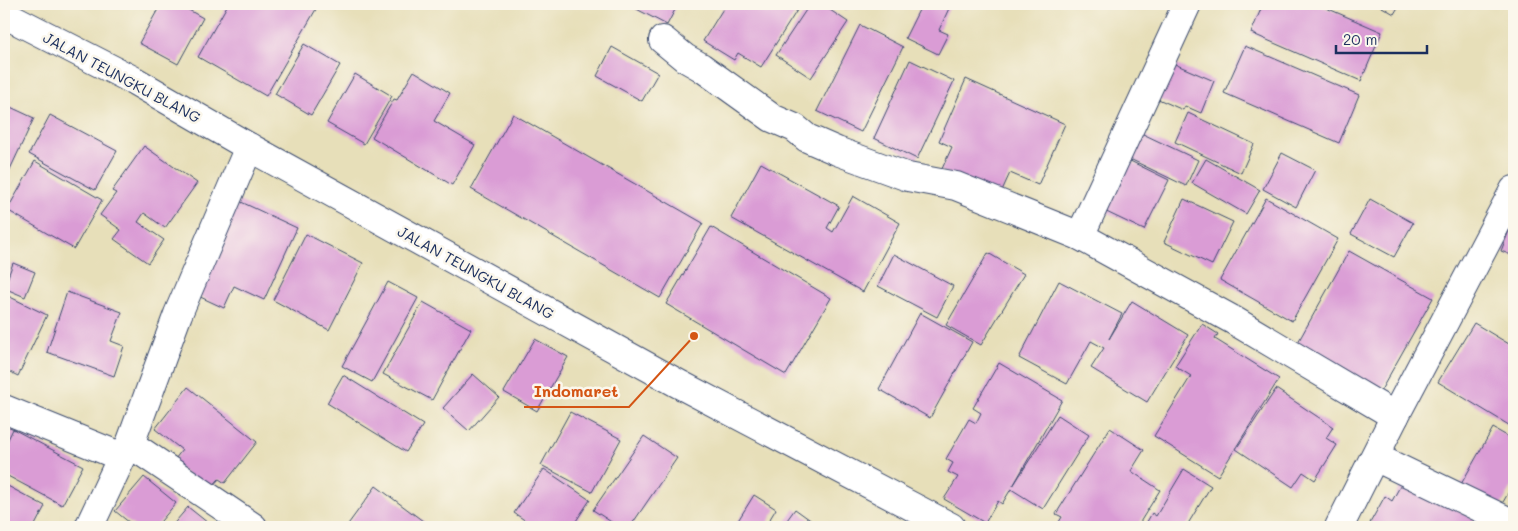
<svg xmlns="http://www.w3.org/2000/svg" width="1518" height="531" font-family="Mali,sans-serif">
<rect width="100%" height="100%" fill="#fbf7ec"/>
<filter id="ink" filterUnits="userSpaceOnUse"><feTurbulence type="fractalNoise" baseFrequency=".02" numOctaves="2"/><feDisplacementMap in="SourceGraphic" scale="10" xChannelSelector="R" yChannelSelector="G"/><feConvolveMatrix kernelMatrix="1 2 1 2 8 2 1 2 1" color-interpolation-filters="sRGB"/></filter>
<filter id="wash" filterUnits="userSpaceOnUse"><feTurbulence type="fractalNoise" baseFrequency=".0096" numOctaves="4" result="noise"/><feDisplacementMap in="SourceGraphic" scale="20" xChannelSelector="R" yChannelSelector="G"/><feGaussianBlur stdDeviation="1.12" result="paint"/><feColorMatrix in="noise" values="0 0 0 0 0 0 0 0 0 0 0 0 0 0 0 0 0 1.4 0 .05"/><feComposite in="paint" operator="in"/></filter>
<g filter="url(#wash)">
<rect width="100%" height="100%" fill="#e7dfb9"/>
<g id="blocks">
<g fill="#da9cd5">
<polygon points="161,4 178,4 203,18 178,64 139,43"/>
<polygon points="228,4 319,4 266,96 198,57"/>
<polygon points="627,4 678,4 667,25"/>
<polygon points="726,4 801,4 761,67 738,53 734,60 703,41"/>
<polygon points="810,4 821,4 848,22 811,78 776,55"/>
<polygon points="836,4 851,4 847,10"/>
<polygon points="922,4 951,4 939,30 948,34 938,54 905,38"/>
<polygon points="1263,4 1317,4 1382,32 1361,81 1251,33"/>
<polygon points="1377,4 1400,4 1394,14"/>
<polygon points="860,25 903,47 861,132 817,111"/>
<polygon points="304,44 340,65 311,115 275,94"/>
<polygon points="1245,46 1359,95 1339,143 1224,93"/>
<polygon points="612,47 658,73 642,101 597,76"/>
<polygon points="910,60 954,81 917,159 874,138"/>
<polygon points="1170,62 1214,81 1201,113 1185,106 1183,110 1156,98"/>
<polygon points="414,71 450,93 434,121 475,145 452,185 372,137 394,99 397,100"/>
<polygon points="355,74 392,96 364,144 327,123"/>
<polygon points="966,79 1065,124 1038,185 1010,173 999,197 941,171 952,147 939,141"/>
<polygon points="4,104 34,118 5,180 4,179"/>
<polygon points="1188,113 1254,144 1241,173 1175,142"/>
<polygon points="513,114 703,223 660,298 471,189"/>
<polygon points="50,115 117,151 95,190 29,154"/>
<polygon points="1143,134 1198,160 1186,186 1130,159"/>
<polygon points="144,146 197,183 165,228 144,213 138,222 164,240 148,263 114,239 121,230 100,215 116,193 112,191"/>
<polygon points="1282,153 1315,170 1296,207 1263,189"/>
<polygon points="1120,156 1169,180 1144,230 1096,207"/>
<polygon points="1206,159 1260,190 1246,214 1192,183"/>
<polygon points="35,161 102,200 74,249 7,210"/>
<polygon points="761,163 839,206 827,228 833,232 853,196 900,223 863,292 731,218"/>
<polygon points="1266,198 1338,239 1292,321 1220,280"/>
<polygon points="1184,199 1233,222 1212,265 1164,242"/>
<polygon points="1370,199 1413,223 1394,257 1351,234"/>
<polygon points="239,201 297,228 264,300 234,286 224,308 196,295"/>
<polygon points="1514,218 1514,256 1501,251"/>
<polygon points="711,227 831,298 786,375 666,304"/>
<polygon points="306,234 363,263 329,330 273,300"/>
<polygon points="1349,251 1433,298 1380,392 1297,344"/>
<polygon points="988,253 1024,274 981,345 946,325"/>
<polygon points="894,254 953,286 937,317 878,286"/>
<polygon points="13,263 35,272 25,297 4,288"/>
<polygon points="1059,281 1122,314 1109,339 1132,301 1188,335 1147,402 1091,368 1104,348 1091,341 1067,384 1019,358"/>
<polygon points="388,282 418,298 372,382 342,366"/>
<polygon points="67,292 122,312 111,341 124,346 114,376 47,352"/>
<polygon points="4,294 47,315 18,376 4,369"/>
<polygon points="423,302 471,329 432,400 383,374"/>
<polygon points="920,313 972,342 930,418 879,389"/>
<polygon points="1474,323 1514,347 1514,424 1512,427 1438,382"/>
<polygon points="1202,324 1218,334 1215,339 1279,379 1218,476 1154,436 1191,376 1175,366"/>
<polygon points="535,339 568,357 537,411 504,392"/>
<polygon points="999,363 1062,400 1013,486 1058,415 1089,435 1043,509 1011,489 1002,504 998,501 985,523 944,499 958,477 948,472 953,463 946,459 969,419 976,423 981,413 973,408"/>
<polygon points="473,374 499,397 469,431 443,408"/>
<polygon points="343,375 423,425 406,452 327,403"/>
<polygon points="188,387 257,442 225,483 219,479 208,491 172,463 182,450 155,429"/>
<polygon points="1276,389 1333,427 1326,438 1337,445 1315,480 1303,472 1293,487 1236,449"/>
<polygon points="570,412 621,439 592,492 541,465"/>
<polygon points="1110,428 1144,450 1131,471 1160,490 1137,527 1056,527 1062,517 1056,514"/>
<polygon points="1493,428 1514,440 1514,483 1499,509 1460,486"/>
<polygon points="13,429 83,466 62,505 4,474 4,448"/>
<polygon points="644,436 677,458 630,527 619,527 593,510"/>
<polygon points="544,469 590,500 572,527 535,527 514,513"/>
<polygon points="1184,469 1211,486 1186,527 1144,527 1152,513 1156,516"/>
<polygon points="144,477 176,503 156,527 135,527 115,511"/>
<polygon points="1404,479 1488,527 1377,527 1370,523 1385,496 1392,501"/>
<polygon points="4,484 45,506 34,527 4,527"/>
<polygon points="376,486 431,527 346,527"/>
<polygon points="754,495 776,509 765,527 734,527"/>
<polygon points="188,507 213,527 171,527"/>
<polygon points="795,509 820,527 782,527"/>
</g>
</g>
</g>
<g filter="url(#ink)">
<use href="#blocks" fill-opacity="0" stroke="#3a496c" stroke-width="1"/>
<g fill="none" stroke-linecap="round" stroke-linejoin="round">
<defs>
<g id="minor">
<polyline points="4,14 133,80 249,147 679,384 951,527"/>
<polyline points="663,40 685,58 701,67 772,118 795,128 807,138 837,151 908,177 956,186 1080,236 1233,320 1395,416"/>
<polyline points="1080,236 1187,4"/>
<polyline points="4,409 122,457"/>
<polyline points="130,444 253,527"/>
<polyline points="1375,457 1514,524"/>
<polyline points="89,527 122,457 130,444 178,314 249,147"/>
<polyline points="1339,527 1395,416 1514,190"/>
</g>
</defs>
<use href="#minor" stroke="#3a496c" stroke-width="30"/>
<use href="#minor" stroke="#fff" stroke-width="28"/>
</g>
</g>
<g text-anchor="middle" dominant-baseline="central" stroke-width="5" stroke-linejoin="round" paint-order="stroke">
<g font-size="15" fill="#1b2f5e" stroke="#fbf7ec">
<text transform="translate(122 77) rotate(28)">JALAN TEUNGKU BLANG</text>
<text transform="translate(476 272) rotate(29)">JALAN TEUNGKU BLANG</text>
</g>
</g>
<path fill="none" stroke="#d45514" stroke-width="2" d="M694 336L629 407H524"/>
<circle fill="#d45514" stroke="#fbf7ec" stroke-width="2" cx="694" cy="336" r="5"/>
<g font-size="16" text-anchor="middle" font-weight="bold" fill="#d45514" stroke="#fbf7ec" stroke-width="5" stroke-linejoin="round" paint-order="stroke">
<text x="576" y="397">Indomaret</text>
</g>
<rect width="1518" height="531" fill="none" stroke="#fbf7ec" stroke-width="20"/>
<path d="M1336 45v8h91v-8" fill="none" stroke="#1b2f5e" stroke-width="2.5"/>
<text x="1343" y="45" font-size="15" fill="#1b2f5e" stroke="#fbf7ec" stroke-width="4" paint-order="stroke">20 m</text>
</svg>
